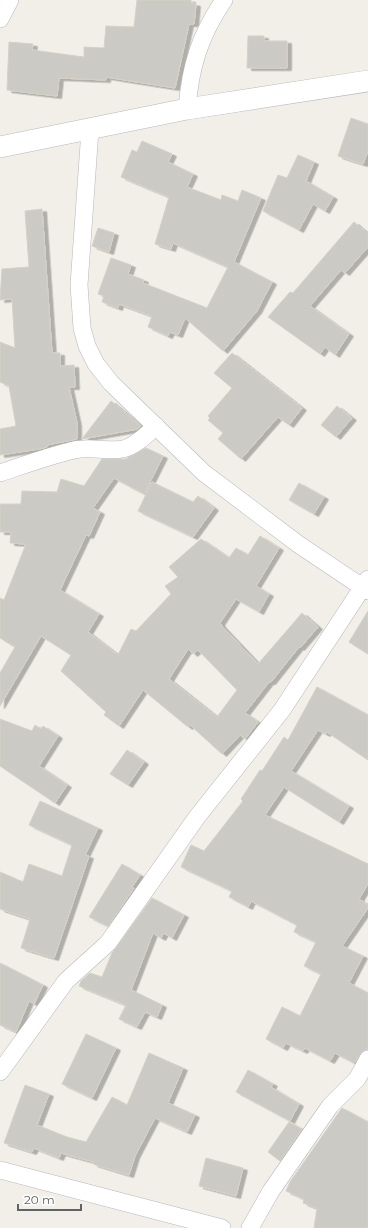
<svg xmlns="http://www.w3.org/2000/svg" width="368" height="1228" font-family="Montserrat,sans-serif">
<defs>
<filter id="shadow"><feDropShadow dx="4.5" dy="2.5" stdDeviation="0" flood-color="#0004"/></filter>
</defs>
<rect width="100%" height="100%" fill="#f1efe8"/>
<g fill="#cccac5" stroke="#d6d1c6" fill-rule="evenodd" filter="url(#shadow)">
<polygon points="137,0 191,0 191,3 196,4 194,24 189,24 175,88 106,77 106,80 59,78 57,96 7,90 9,42 33,44 32,50 84,57 84,47 104,48 106,26 134,27"/>
<polygon points="248,36 264,36 264,41 287,41 287,68 247,68"/>
<polygon points="351,118 368,124 368,151 363,164 338,156"/>
<polygon points="142,141 172,154 168,162 193,174 187,187 221,200 222,195 238,201 242,190 261,198 234,262 272,282 257,311 223,351 185,318 178,335 170,332 168,336 148,327 152,316 119,304 118,308 102,302 104,296 98,294 111,258 131,265 128,274 144,280 143,283 207,308 228,267 173,243 171,249 155,244 169,197 121,177 132,150 137,152"/>
<polygon points="298,155 314,162 306,181 333,197 325,211 313,204 299,230 263,211 278,175 287,178"/>
<polygon points="42,209 52,353 60,353 60,366 74,365 75,387 69,387 77,423 77,439 47,445 47,447 39,449 0,455 0,429 16,426 9,386 0,382 0,342 15,348 12,299 0,300 2,269 29,267 25,211"/>
<polygon points="354,222 368,234 368,247 345,273 341,270 310,306 349,334 335,355 325,347 320,354 268,317 290,292 293,293"/>
<polygon points="98,228 114,233 109,252 92,246"/>
<polygon points="232,353 302,408 289,425 278,417 241,459 218,439 223,433 208,420 210,418 208,416 232,388 214,373"/>
<polygon points="111,401 141,426 138,429 82,439"/>
<polygon points="337,406 352,418 336,437 321,425"/>
<path d="M146,448L163,456L144,494L114,478L93,508L100,512L89,536L86,535L60,590L99,614L88,632L118,655L131,629L136,631L171,594L165,586L178,577L169,567L201,539L229,558L236,548L248,555L260,536L279,548L256,586L269,594L259,612L236,599L220,623L222,626L258,664L302,613L318,627L300,648L299,647L271,682H269L245,713L258,722L245,739L240,735L222,754L190,725L188,727L143,690L119,726L104,715L106,712L61,671L71,655L41,636L0,706V673L15,647L0,638V598L4,600L26,544L10,543L11,532H0V504H21L22,491L57,492L61,479L84,486L102,459H126ZM188,649L193,654L198,650L237,690L217,717L169,679Z"/>
<polygon points="152,482 193,502 198,496 214,508 193,537 138,511"/>
<polygon points="299,483 324,497 314,514 289,500"/>
<polygon points="368,611 368,654 349,642"/>
<polygon points="317,687 368,715 368,760 327,732 326,734 318,730 291,771 349,806 339,822 284,787 265,815 368,864 368,884 359,899 368,905 368,908 342,946 363,956 349,983 368,993 368,1049 363,1051 354,1063 335,1053 330,1061 305,1048 303,1051 286,1043 283,1048 266,1039 282,1007 300,1016 321,974 304,966 316,942 294,932 297,925 251,901 248,907 229,897 232,891 181,867 191,845 204,851 243,801 241,799 260,770 262,771 284,737 288,740"/>
<polygon points="0,719 32,731 35,725 41,729 43,726 58,736 39,766 67,785 55,803 0,766"/>
<polygon points="127,750 144,762 128,785 110,774"/>
<polygon points="40,801 98,828 85,855 89,856 54,958 21,948 30,919 0,909 0,872 23,882 29,864 62,876 72,845 29,825"/>
<polygon points="122,864 140,875 132,887 134,888 108,926 89,917"/>
<polygon points="152,898 184,915 172,938 164,933 161,938 153,933 131,990 162,1005 157,1017 145,1012 137,1027 119,1019 126,1005 79,986 81,981 90,973 102,977 112,953"/>
<polygon points="0,963 43,985 34,1004 29,1001 16,1032 0,1025"/>
<polygon points="86,1034 116,1048 92,1098 62,1084"/>
<polygon points="149,1053 183,1068 168,1103 195,1115 187,1132 155,1118 135,1156 129,1175 93,1164 94,1162 61,1153 59,1158 34,1148 32,1152 4,1143 25,1085 49,1094 37,1125 67,1137 86,1142 112,1097 127,1105"/>
<polygon points="248,1070 273,1084 271,1087 299,1104 290,1121 236,1092"/>
<polygon points="342,1108 368,1122 368,1228 314,1228 317,1208 303,1203 304,1199 286,1191 290,1182"/>
<polygon points="289,1122 302,1129 280,1161 268,1152"/>
<polygon points="206,1158 243,1168 236,1196 199,1186"/>
</g>
<g fill="none" stroke-linecap="round" stroke-linejoin="round">
<defs>
<g id="minor">
<polyline points="0,19 10,0"/>
<path d="M187,109C190,67 200,35 224,0"/>
<polyline points="90,130 79,285 82,328 87,346 96,364 111,383 204,473 298,544 368,591"/>
<path d="M0,473C24,465 49,456 74,450C91,446 107,452 123,449C136,446 147,434 156,426"/>
<polyline points="0,1072 66,981 108,943 197,817 282,710 368,579"/>
<polyline points="0,1170 222,1228"/>
<polyline points="250,1228 271,1191 330,1106 357,1079 368,1059"/>
</g>
<polyline id="tertiary" points="0,147 187,109 368,81"/>
</defs>
<use href="#minor" stroke="#b5b8bc" stroke-width="18"/>
<use href="#tertiary" stroke="#b5b8bc" stroke-width="22"/>
<use href="#minor" stroke="#fff" stroke-width="17"/>
<use href="#tertiary" stroke="#fff" stroke-width="21"/>
</g>
<path d="M18 1204v6h63v-6" fill="none" stroke="#5f6368" stroke-width="2"/>
<text x="24" y="1204" font-size="12" fill="#5f6368" stroke="#ffffff" stroke-width="3" paint-order="stroke">20 m</text>
</svg>
